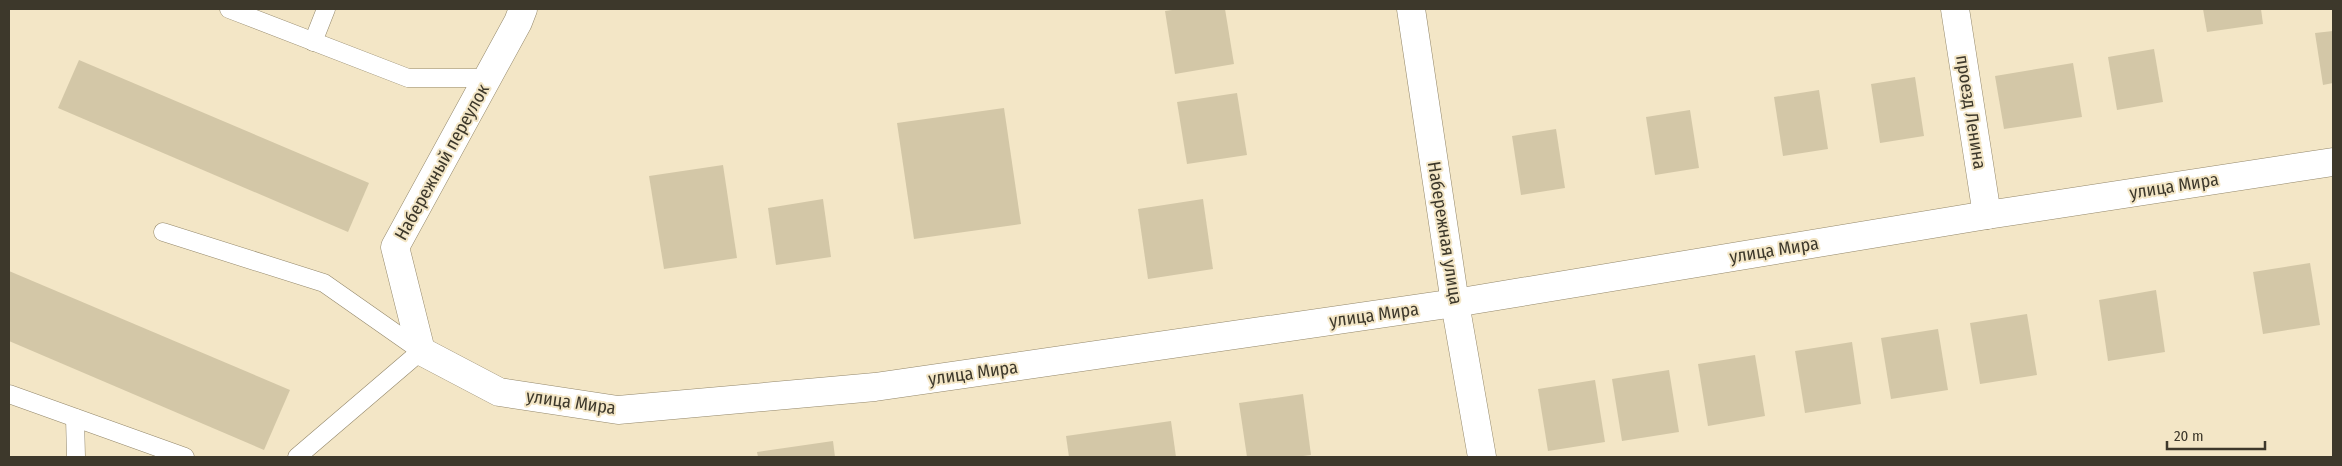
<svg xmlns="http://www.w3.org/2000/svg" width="2342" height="466" font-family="'Fira Sans Condensed',sans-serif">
<rect width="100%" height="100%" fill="#f3e6c6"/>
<g fill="#d3c7a7">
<polygon points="1179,9 1225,9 1234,64 1175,74 1165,11"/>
<polygon points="2203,9 2261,9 2263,24 2207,32"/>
<polygon points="2333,31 2333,83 2323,85 2315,33"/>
<polygon points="2154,49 2163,102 2117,110 2108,57"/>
<polygon points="79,60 369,183 348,232 58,108"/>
<polygon points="2073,63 2082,117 2004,129 1995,76"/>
<polygon points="1915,77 1924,136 1880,143 1871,84"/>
<polygon points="1819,90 1828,149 1783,156 1774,97"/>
<polygon points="1237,93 1247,155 1187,164 1177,102"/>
<polygon points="1004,108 1021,224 914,239 897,123"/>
<polygon points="1690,110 1699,168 1655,175 1646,117"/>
<polygon points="1556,129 1565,188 1521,195 1512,136"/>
<polygon points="723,165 737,258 664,269 649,176"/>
<polygon points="823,199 831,257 776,265 768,208"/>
<polygon points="1203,199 1213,269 1148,279 1138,209"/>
<polygon points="2310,263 2320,325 2263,334 2253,272"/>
<polygon points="9,271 290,390 264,450 9,341"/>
<polygon points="2156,290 2165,352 2108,361 2099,300"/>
<polygon points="2027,314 2037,375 1980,384 1970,323"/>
<polygon points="1938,329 1948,390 1891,399 1881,338"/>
<polygon points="1852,342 1861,404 1805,413 1795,351"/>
<polygon points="1755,355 1765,416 1708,426 1698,364"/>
<polygon points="1669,370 1679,432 1622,441 1612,379"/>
<polygon points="1595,380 1605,442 1548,451 1538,389"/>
<polygon points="1303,394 1311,455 1295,457 1247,457 1239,403"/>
<polygon points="1171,421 1176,457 1069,457 1066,436"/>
<polygon points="833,441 835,457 758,457 757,452"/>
</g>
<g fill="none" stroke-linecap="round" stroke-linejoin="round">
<defs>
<g id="service">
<polyline points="229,9 408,78 487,78"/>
<polyline points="313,42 326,9"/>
<polyline points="163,232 324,283 421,351 297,457"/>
<polyline points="9,394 185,457"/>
<polyline points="75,418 76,457"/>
</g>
<g id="minor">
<polyline points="523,9 518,22 395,247 421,351 499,392 618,410 875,387 1455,303 1987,215 2333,162"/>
<polyline points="1411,9 1455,303 1482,457"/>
<polyline points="1955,9 1987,215"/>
</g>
</defs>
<use href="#service" stroke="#93876a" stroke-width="19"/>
<use href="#minor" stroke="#93876a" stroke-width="29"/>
<use href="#service" stroke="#fff" stroke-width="18"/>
<use href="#minor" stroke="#fff" stroke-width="28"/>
</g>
<g text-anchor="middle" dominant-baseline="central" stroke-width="4" stroke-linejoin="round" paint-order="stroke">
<g font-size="18" fill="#3d382b" stroke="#f3e6c6">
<text transform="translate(1971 112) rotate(81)">проезд Ленина</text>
<text transform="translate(442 162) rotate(-61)">Набережный переулок</text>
<text transform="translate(2174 186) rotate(-9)">улица Мира</text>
<text transform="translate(1445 233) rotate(81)">Набережная улица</text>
<text transform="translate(1774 250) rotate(-9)">улица Мира</text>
<text transform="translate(1374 315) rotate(-8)">улица Мира</text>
<text transform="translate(973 373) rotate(-8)">улица Мира</text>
<text transform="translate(571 402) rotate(8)">улица Мира</text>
</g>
</g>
<rect width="2342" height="466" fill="none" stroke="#3d382b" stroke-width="20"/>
<path d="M2167 441v8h98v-8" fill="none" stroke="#3d382b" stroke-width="2.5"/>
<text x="2174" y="441" font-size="15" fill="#3d382b" stroke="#f3e6c6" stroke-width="4" paint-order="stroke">20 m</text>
</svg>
